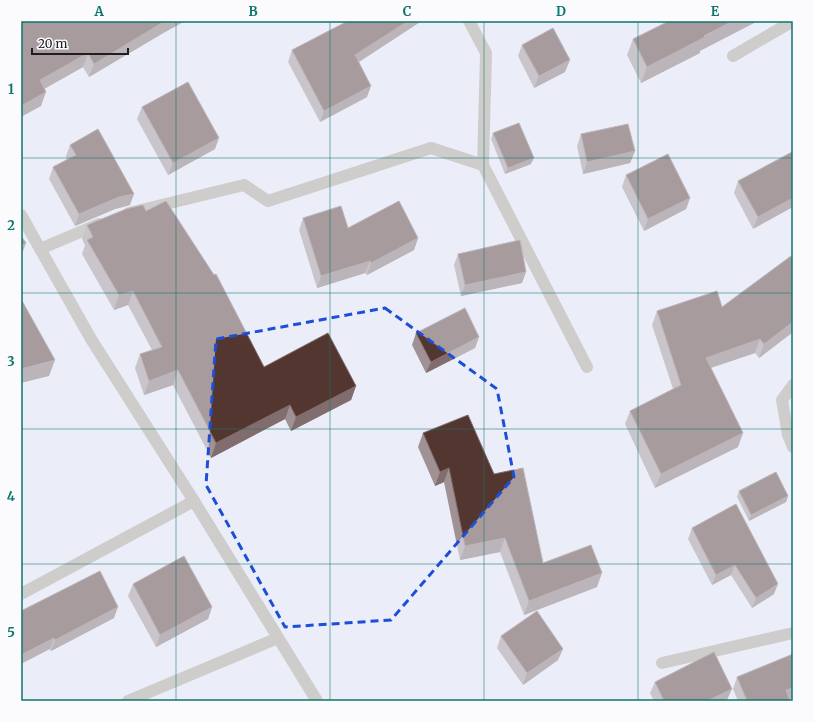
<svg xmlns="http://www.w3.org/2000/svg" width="814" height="722" font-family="Merriweather,serif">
<rect width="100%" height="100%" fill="#ebeef8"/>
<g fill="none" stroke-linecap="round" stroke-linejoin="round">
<polyline stroke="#aea297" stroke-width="12" points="21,594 194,501"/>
<g stroke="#aea297" stroke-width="12">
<polyline points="469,21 486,53 483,165 587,367"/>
<polyline points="733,56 793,21"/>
<polyline points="129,213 244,185 268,201 431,148 483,165"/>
<polyline points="21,215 91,339 194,501 317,701"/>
<polyline points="40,249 99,224"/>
<polyline points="793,385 782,400 788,435 793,447"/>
<polyline points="662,663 793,633"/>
<polyline points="128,701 278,638"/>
</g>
</g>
<g fill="#a09294">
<polygon points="21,21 185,21 165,32 89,77 83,67 44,89 41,106"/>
<polygon points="347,21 421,21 420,22 359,62 367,97 320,122 288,62 292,50"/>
<polygon points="633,39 700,51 700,53 641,83 627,55"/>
<polygon points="522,45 565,72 534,88 518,56"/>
<polygon points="142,107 215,149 168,175 137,119"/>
<polygon points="493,133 531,164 505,174 491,139"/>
<polygon points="581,134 635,151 630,163 583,174 577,146"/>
<polygon points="70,145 130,205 115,209 75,226 49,179 53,167 67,159 66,156"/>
<polygon points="793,155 753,229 734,193 738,181"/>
<polygon points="626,175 690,198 686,209 644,231 622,187"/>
<polygon points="146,211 264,367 356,386 351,400 291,431 285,419 211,458 173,385 144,395 135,368 140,354 152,350 128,305 114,310 82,254 85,245 82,239 87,225"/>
<polygon points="303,218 348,228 418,238 414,250 367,275 365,273 317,288 299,230"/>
<polygon points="458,254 522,283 461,296 454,265"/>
<polygon points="722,307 793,332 759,358 755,353 711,368 738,447 655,488 625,424 630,411 673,389 652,325 657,311"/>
<polygon points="416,333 479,337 475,348 426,373 412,345"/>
<polygon points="423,433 494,474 543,563 597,587 524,615 500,552 460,560 444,482 435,486 418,447"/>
<polygon points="739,491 788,496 786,502 749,521 737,497"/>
<polygon points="692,528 774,594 752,608 731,575 712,585 688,539"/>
<polygon points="133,584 212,607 208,619 156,647 128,596"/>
<polygon points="21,611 114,618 51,651"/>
<polygon points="501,636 558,660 523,685 497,648"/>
<polygon points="737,677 793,698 790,699 790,701 738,701 733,689"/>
<polygon points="655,682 727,700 726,701 654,701 650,693"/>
</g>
<g fill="#816d6d">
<polygon points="165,21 185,21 165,32 89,77 94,64"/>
<polygon points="408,21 421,21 420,22 351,67 355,55"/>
<polygon points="733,21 758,21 700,51 700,53 641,83 647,67"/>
<polygon points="88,53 83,67 35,94 40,80"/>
<polygon points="570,60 565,72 534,88 539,76"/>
<polygon points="371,86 367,97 320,122 324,111"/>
<polygon points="46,92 41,106 21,117 21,106"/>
<polygon points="219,138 215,149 168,175 173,163"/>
<polygon points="635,151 630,163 583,174 587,162"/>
<polygon points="534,158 531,164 505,174 508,168"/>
<polygon points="134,194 130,205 115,209 75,226 79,214 119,197"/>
<polygon points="690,198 686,209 644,231 648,219"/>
<polygon points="793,198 793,207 753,229 758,217"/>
<polygon points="418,238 414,250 367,275 371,263"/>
<polygon points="26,243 21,256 21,246"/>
<polygon points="370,261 365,273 317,288 321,276"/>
<polygon points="526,272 522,283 461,296 465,285"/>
<polygon points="133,291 128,305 114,310 119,295"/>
<polygon points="793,322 793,332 759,358 764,344"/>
<polygon points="479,337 475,348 426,373 431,362"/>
<polygon points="760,339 755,353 701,371 706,358"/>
<polygon points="55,360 49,376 21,383 21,369"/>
<polygon points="178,370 173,385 144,395 149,381"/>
<polygon points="356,386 351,400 291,431 296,417"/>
<polygon points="290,405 285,419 211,458 216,443"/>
<polygon points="743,433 738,447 655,488 661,474"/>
<polygon points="449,468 444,482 435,486 440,472"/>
<polygon points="788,496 786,502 749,521 751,515"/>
<polygon points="505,538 500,552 460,560 465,546"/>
<polygon points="735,565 731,575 712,585 716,575"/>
<polygon points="602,573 597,587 524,615 529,601"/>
<polygon points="778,584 774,594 752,608 756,598"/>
<polygon points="118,607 114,618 51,651 55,640"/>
<polygon points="212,607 208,619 156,647 160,635"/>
<polygon points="54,638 50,649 21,664 21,655"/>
<polygon points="563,649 558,660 523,685 527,673"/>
<polygon points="793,688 793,698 782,701 786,690"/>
<polygon points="732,689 727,700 726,701 707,701"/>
</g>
<g fill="#543631" stroke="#816d6d">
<polygon points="21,21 165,21 94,64 88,53 40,80 46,92 21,106"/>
<polygon points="348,21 408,21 355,55 371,86 324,111 292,50"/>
<polygon points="669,21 733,21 704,36 705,37 647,67 633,39"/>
<polygon points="553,28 570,60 539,76 522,45"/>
<polygon points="188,82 219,138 173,163 142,107"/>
<polygon points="519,123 534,158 508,168 493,133"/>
<polygon points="628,124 635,151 587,162 581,134"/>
<polygon points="98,129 134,194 119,197 79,214 53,167 76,155 70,145"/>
<polygon points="792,152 793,155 793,198 758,217 738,181"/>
<polygon points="668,154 690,198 648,219 626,175"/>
<polygon points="166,201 214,275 216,274 264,367 328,333 356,386 296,417 290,405 216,443 178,370 149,381 140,354 162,347 133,291 119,295 87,240 93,237 87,225 126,209 143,205 146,211"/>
<polygon points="399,201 418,238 371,263 370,261 321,276 303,218 341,206 348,228"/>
<polygon points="21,236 26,243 21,246"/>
<polygon points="520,240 526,272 465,285 458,254"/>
<polygon points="791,256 793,259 793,322 764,344 760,339 706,358 743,433 661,474 630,411 681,385 657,311 717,291 722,307"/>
<polygon points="21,299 55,360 21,369"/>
<polygon points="465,308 479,337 431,362 416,333"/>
<polygon points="468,415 494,474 523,468 543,563 591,545 602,573 529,601 505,538 465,546 449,468 440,472 423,433"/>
<polygon points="776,472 788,496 751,515 739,491"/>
<polygon points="736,504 778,584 756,598 735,565 716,575 692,528"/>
<polygon points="184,556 212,607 160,635 133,584"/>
<polygon points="100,571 118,607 55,640 54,638 21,655 21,611"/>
<polygon points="537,611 563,649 527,673 501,636"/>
<polygon points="714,652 732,689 707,701 664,701 655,682"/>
<polygon points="793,654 793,688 786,690 790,701 747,701 737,677"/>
</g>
<path d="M0 0H814V722H0ZM385,308L497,389L514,477L391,620L285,627L206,485L216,339Z" fill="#ebeef8" fill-opacity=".55" fill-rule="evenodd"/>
<path fill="none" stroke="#1d4ed8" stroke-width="3" stroke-dasharray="8 5" stroke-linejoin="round" d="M385,308L497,389L514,477L391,620L285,627L206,485L216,339Z"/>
<path fill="none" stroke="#0f766e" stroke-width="1" stroke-opacity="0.55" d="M176,21V701M330,21V701M484,21V701M638,21V701M21,158H793M21,293H793M21,429H793M21,564H793"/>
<rect width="814" height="722" fill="none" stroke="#fbfbfd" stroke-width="44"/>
<path d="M32 48v6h96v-6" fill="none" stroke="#1e1f23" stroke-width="2"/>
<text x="38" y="48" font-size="12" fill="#1e1f23" stroke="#fbfbfd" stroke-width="3" paint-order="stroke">20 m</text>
<rect x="22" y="22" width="770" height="678" fill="none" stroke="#0f766e" stroke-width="1.5"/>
<g font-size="13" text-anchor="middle" font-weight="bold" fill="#0f766e">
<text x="99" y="16">A</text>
<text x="253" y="16">B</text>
<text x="407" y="16">C</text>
<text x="561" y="16">D</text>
<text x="715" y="16">E</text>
<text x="11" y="94">1</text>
<text x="11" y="230">2</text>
<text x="11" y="366">3</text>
<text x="11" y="501">4</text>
<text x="11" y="637">5</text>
</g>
</svg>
